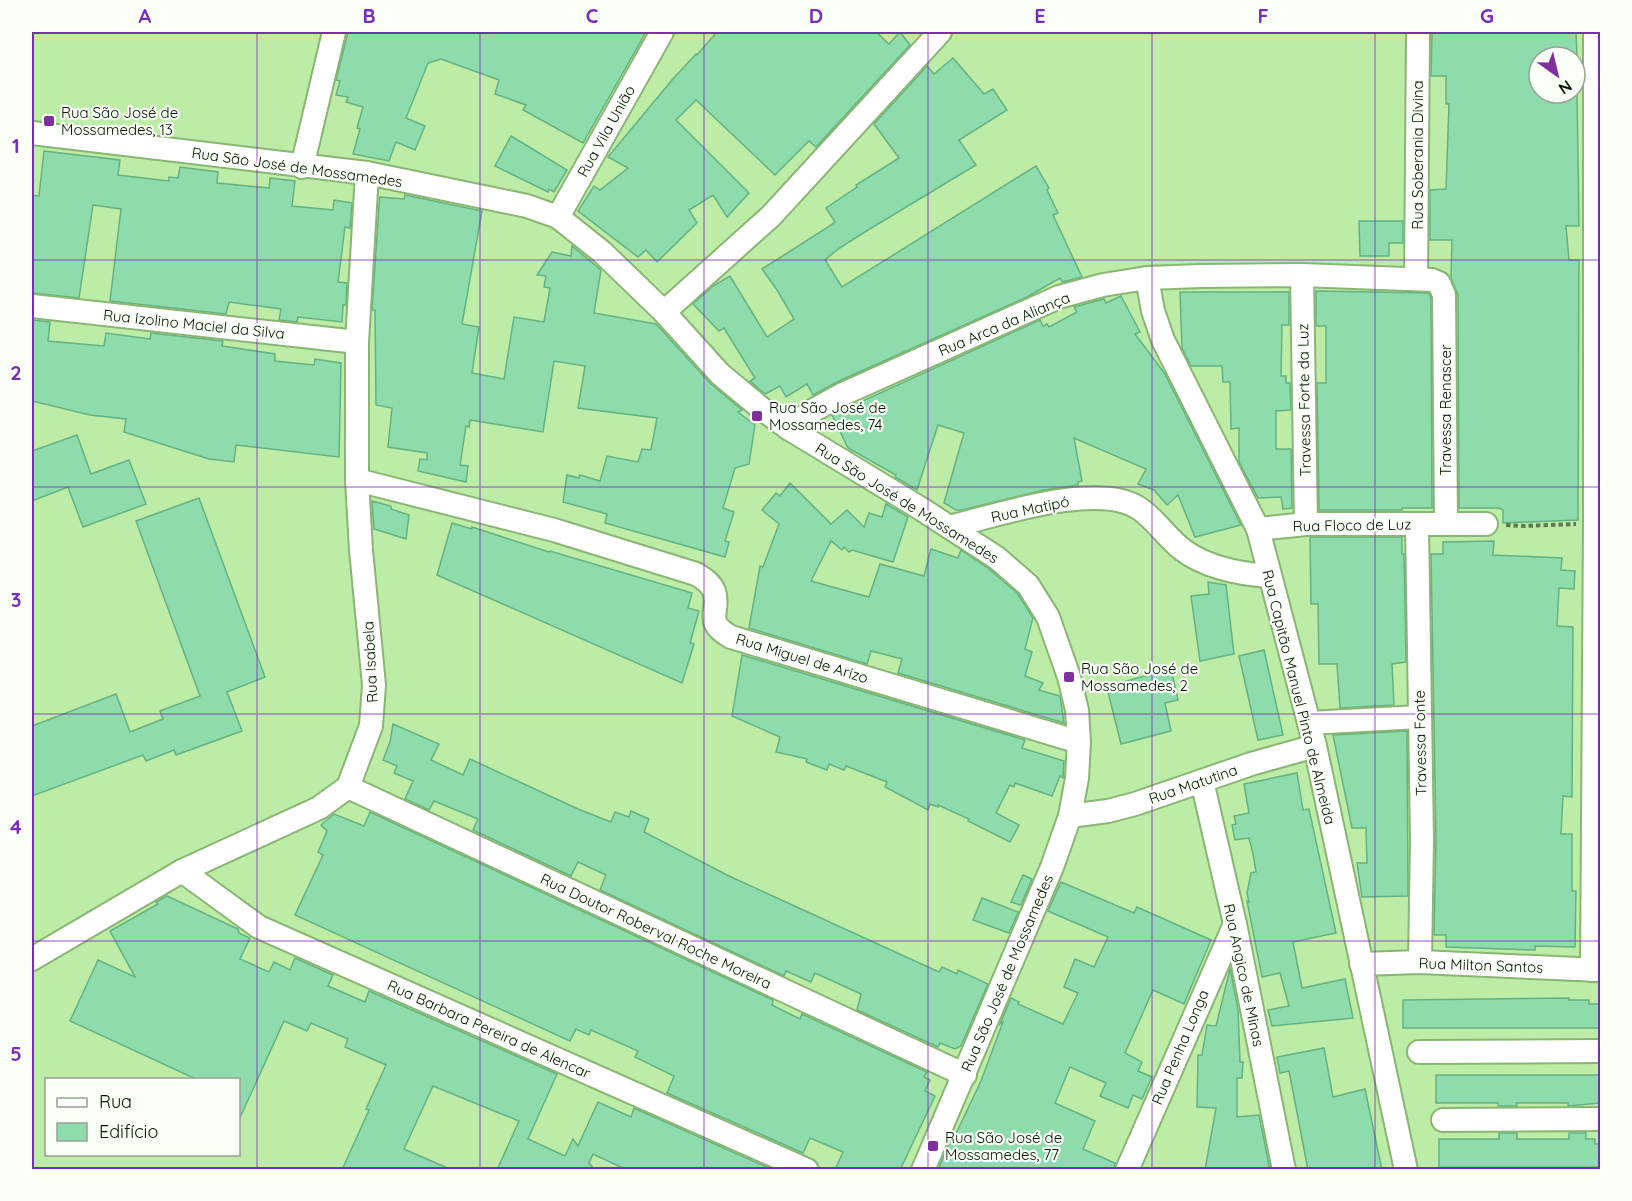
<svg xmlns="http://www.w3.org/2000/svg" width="1632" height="1201" font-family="Quicksand,sans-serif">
<rect width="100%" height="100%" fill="#bdeca7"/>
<g fill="#8edcab" stroke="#64b182" stroke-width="1.5">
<polygon points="348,32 646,32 583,143 523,110 526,105 495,94 499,80 441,59 428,63 406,118 425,126 415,150 396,142 389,161 353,154 360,129 357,128 363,107 346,102 348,97 336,95 340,81 336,80"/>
<polygon points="717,32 876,32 889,44 900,32 910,45 816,147 809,141 775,175 696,100 676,120 749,193 727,217 713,195 689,210 697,223 657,262 646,250 638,257 578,211 594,186 600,190 628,168 608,157 672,80 696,54 697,55"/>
<polygon points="1448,32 1576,32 1577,57 1539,57 1539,93 1577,93 1579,226 1566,226 1569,260 1579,260 1578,520 1503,523 1503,510 1499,508 1459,508 1458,295 1451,278 1452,240 1430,240 1430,190 1446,189 1449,104 1446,104 1446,76 1431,76 1432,33 1448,33"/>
<polygon points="953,58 984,94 993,89 1007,110 959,140 976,165 868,230 838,249 825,260 842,287 1036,166 1049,188 1047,190 1058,213 1053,215 1082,277 1062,282 1060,278 1027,297 837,382 813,395 807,384 786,397 780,386 765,394 750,381 755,378 724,328 719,331 693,304 713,286 730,276 767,337 794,319 777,290 762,269 825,229 835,222 826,208 857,187 856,185 899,158 874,124 927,66 934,74"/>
<polygon points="511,136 567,170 554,192 549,189 548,192 495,166"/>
<polygon points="44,151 120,160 118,175 169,181 169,177 178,178 180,167 218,172 217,183 269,188 270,178 295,181 292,206 333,210 334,200 352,203 350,228 345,227 338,282 347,283 346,305 343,305 342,322 298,317 297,322 279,320 281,309 229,302 226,314 110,301 121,209 93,205 79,298 32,293 32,195 39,196"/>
<polygon points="405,195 482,211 462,324 479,327 472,373 504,379 514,317 544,322 550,288 544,287 546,276 537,275 552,252 571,256 572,246 601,270 594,313 656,324 710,383 742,410 738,412 755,425 749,464 735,468 723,508 734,512 725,541 729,542 725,557 605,523 607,514 563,502 567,475 579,478 580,475 600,481 607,456 638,462 642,449 651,450 657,418 578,408 585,366 554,361 543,432 470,420 469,427 466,426 460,465 468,466 466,482 418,471 420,459 427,460 427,453 388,447 392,408 376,405 375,310 372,310 379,206 380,197 404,199"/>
<polygon points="1359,221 1403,221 1403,243 1389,243 1389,256 1360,256"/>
<polygon points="1316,291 1429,293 1431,298 1432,508 1402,508 1402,510 1319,510 1317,383 1326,383 1326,326 1316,326"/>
<polygon points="1180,292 1289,292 1289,325 1282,325 1281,376 1286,376 1286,383 1290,383 1291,410 1276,411 1276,449 1291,449 1292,508 1283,509 1281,497 1258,498 1239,462 1239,428 1231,429 1230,382 1223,382 1222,366 1191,366 1182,348"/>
<polygon points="1121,296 1140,332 1135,334 1165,374 1241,525 1195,537 1178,495 1167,505 1154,490 1138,484 1146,469 1074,438 1082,481 1078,482 1078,485 1044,490 962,510 956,510 944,503 964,433 938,425 917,490 895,477 896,475 848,448 832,415 1040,320 1043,326 1047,324 1049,327 1077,312 1074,307 1104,299 1106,303"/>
<polygon points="32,320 50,322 48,341 104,346 106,333 150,339 151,333 223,341 222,346 275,354 275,361 314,365 315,359 341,363 339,457 236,445 234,462 209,459 124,432 126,419 90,415 32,401"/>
<polygon points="77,435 91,474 129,460 146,504 83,527 68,487 32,501 32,451"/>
<polygon points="790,483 831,524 847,510 864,527 869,513 882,517 886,504 908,517 893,562 852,550 849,552 844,547 842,550 831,541 811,581 869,597 880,564 924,576 931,549 958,558 961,550 989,569 1017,593 1033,618 1025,649 1032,652 1025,676 1043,683 1039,690 1060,696 1064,723 898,673 902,659 871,651 867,664 749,628 760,566 763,567 779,524 762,510 776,493 780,496"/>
<polygon points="199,498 265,677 227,692 242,731 176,755 174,750 146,761 143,755 32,796 32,726 116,694 130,732 163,719 160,711 200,696 136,521"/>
<polygon points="372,501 391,506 391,509 409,515 406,539 374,529"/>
<polygon points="452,523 472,529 472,527 549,552 550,551 692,593 688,608 699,611 690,643 694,644 682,683 437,575"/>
<polygon points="1310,537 1402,537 1402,554 1404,554 1406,662 1392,664 1394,705 1340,708 1337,664 1319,664 1318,604 1311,604"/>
<polygon points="1494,541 1493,555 1562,558 1561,570 1575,571 1574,589 1559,588 1557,626 1573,627 1572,797 1563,796 1561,834 1572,834 1572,891 1576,891 1575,947 1535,946 1535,950 1446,947 1446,935 1434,935 1436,839 1431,554 1443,554 1443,542"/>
<polygon points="1208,582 1226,585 1234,654 1200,661 1191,596 1209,594"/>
<polygon points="1264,650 1283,735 1258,740 1239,656"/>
<polygon points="742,655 1025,740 1022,748 1064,761 1063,778 1060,776 1052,796 1015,783 1014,787 1010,785 996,813 1019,825 1010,842 968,821 969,819 938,805 938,807 930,804 928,810 885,787 887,782 846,766 844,770 829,764 827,770 806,762 807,759 776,752 780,737 732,716"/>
<polygon points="1171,669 1178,700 1165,703 1171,731 1121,744 1107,688 1119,685 1119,683"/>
<polygon points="393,724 439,744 431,760 463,775 470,759 578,809 611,822 615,812 629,817 631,811 649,819 644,832 729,876 939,972 942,967 957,974 958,970 988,984 961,1046 955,1049 940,1043 938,1047 857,1010 861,994 815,973 811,982 786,971 784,976 600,890 606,875 578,862 571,876 473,830 478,819 434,801 429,810 405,799 413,781 394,773 397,766 383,760 390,742"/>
<polygon points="1407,731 1408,896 1362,897 1357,863 1367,863 1366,828 1352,828 1333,735"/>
<polygon points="1297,773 1303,810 1309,809 1336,933 1293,942 1302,988 1345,979 1353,1018 1272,1026 1268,1010 1289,1006 1280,973 1262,977 1247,901 1249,902 1247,893 1251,873 1256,872 1253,854 1249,838 1235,840 1232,825 1236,824 1234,816 1249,813 1244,784"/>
<polygon points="370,812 773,1000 772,1005 800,1019 802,1014 927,1072 924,1077 930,1080 925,1091 935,1096 900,1170 835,1170 843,1152 810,1138 803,1153 667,1093 674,1076 635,1057 638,1051 591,1030 589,1035 576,1029 570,1041 295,915 323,855 318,852 327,831 321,825 334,814 364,826"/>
<polygon points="1023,875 1032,879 1021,905 1011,902"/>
<polygon points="1061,882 1134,913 1137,907 1211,940 1184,1004 1153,990 1125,1053 1142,1062 1138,1071 1152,1077 1142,1099 1133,1095 1128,1108 1100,1096 1106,1083 1070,1067 1055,1103 1095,1121 1083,1149 1115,1163 1114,1170 938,1170 950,1141 952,1142 981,1081 1003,1022 1000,1024 1011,998 1019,1002 1018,1004 1063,1024 1078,993 1064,987 1075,959 1094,967 1108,937 1048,911"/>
<polygon points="167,896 238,929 239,933 250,938 240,959 269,972 274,962 290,970 295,958 333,975 328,986 365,1002 369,991 557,1074 528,1139 565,1156 573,1139 578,1146 598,1102 631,1117 634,1108 773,1170 627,1170 593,1154 589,1163 595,1170 497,1170 519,1121 433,1086 404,1149 452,1170 342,1170 369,1110 366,1109 386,1065 345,1047 348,1039 311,1023 307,1031 284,1021 238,1122 238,1080 198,1080 70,1021 98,960 135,977 110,931 158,904 156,902"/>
<polygon points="982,898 1018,912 1009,933 973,920"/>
<polygon points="1230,969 1238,1009 1240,1062 1243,1062 1242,1078 1237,1078 1237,1117 1259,1115 1270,1170 1205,1170 1216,1108 1197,1107 1198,1055 1202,1055 1207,1025 1216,1026"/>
<polygon points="1569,998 1569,1000 1589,1000 1589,1004 1600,1004 1600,1028 1403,1028 1403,1000"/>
<polygon points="1324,1048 1333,1097 1365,1089 1382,1170 1308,1170 1289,1071 1280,1073 1277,1057"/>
<polygon points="1436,1075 1600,1075 1600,1103 1568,1106 1568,1103 1516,1103 1517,1106 1498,1106 1498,1103 1436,1103"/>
<polygon points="1499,1133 1517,1133 1517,1139 1569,1139 1569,1133 1586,1133 1586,1139 1595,1139 1595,1144 1600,1144 1600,1167 1439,1167 1439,1139 1499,1139"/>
</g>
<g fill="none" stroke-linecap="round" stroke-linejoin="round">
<defs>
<g id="street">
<polyline points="32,133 367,173 527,206 558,217 602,252 664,312 720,374 762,409 788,428 923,510 997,558 1028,585 1048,617 1069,677 1077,710 1079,742 1077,778 1070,816 1052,867 923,1170"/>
<polyline points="302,167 334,32"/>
<polyline points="558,217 662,32"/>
<polyline points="1302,275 1306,524"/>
<polyline points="1147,278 1153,311 1163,340 1258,529 1315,746 1406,1170"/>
<polyline points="1416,279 1418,32"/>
<polyline points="32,306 357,342"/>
<polyline points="664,312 771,216 940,32"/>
<polyline points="788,428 814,410 843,394 1059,297 1103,285 1147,278 1201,276 1302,275 1432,280 1439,283 1444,295 1446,522"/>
<path d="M357,480L554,530L696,574C703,578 711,583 714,591C721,612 702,621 731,637L1079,742"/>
<polyline points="1417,524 1422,839 1420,962"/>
<path d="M949,527C995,516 1099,480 1140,509C1156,520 1167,538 1183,550C1207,568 1241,574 1269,576"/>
<polyline points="1258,529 1306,524 1486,524"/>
<polyline points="1309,723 1419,717"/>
<polyline points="1202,781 1235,924 1284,1170"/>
<polyline points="348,787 965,1075"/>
<polyline points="1070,816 1108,811 1135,804 1251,764 1315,746"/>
<polyline points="182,871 259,927 807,1170"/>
<polyline points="32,959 182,871 319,808 348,787 371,726 374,685 361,550 357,480 357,342 367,173"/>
<polyline points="1361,964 1420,962 1600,970"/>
<polyline points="1592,970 1595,523 1595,32"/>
<polyline points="1419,1052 1600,1051"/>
<polyline points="1443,1120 1600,1119"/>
<polyline points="1127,1170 1235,924"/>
</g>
</defs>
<use href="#street" stroke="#89b673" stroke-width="26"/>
<polyline stroke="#5d7b50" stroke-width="4" stroke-dasharray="4.5 3" stroke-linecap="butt" points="1506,525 1524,526 1576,524"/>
<use href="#street" stroke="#fff" stroke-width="22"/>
</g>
<path fill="none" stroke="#7b2cbf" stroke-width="1.5" stroke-opacity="0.55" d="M257,32V1170M480,32V1170M704,32V1170M928,32V1170M1152,32V1170M1375,32V1170M32,260H1600M32,487H1600M32,714H1600M32,941H1600"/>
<g fill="#812f9e" stroke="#fafff8" stroke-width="2">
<rect x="43" y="115" width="12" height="12" rx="3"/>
<rect x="751" y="410" width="12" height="12" rx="3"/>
<rect x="1063" y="671" width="12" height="12" rx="3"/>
<rect x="927" y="1140" width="12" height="12" rx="3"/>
</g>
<g text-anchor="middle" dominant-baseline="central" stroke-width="4.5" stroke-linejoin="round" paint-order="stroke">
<g font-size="15" fill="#051400" stroke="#fafff8" text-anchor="start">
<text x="61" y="112">Rua São José de<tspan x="61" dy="17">Mossamedes, 13</tspan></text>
<text x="769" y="407">Rua São José de<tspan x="769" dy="17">Mossamedes, 74</tspan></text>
<text x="1081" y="668">Rua São José de<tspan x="1081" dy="17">Mossamedes, 2</tspan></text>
<text x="945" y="1137">Rua São José de<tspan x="945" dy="17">Mossamedes, 77</tspan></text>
</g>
<g font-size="15" fill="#051400" stroke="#fafff8">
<text transform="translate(606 131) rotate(-61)">Rua Vila União</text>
<text transform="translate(1417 155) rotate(-90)">Rua Soberania Divina</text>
<text transform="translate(297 167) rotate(8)">Rua São José de Mossamedes</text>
<text transform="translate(194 324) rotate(6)">Rua Izolino Maciel da Silva</text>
<text transform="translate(1004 324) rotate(-23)">Rua Arca da Aliança</text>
<text transform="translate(1304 400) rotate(-91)">Travessa Forte da Luz</text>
<text transform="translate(1445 410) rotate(-90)">Travessa Renascer</text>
<text transform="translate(907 503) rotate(32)">Rua São José de Mossamedes</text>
<text transform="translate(1030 509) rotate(-12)">Rua Matipó</text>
<text transform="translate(1352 525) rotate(-1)">Rua Floco de Luz</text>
<text transform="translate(802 658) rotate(17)">Rua Miguel de Arizo</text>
<text transform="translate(370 662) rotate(-93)">Rua Isabela</text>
<text transform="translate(1299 697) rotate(76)">Rua Capitão Manuel Pinto de Almeida</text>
<text transform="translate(1420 743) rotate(-91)">Travessa Fonte</text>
<text transform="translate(1193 784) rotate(-19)">Rua Matutina</text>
<text transform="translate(656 931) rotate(25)">Rua Doutor Roberval Roche Moreira</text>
<text transform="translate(1481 965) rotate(2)">Rua Milton Santos</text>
<text transform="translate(1007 973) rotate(-67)">Rua São José de Mossamedes</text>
<text transform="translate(1244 975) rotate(78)">Rua Angico de Minas</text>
<text transform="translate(489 1029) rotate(24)">Rua Barbara Pereira de Alencar</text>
<text transform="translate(1180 1047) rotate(-67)">Rua Penha Longa</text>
</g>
</g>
<rect width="1632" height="1201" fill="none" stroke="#fafff8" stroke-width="66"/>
<rect x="45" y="1078" width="195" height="78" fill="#fafff8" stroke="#98a195" stroke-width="1.5"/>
<rect x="57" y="1098" width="30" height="9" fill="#ffffff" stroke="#98a195" stroke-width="1.5"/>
<text x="99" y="1108" font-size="18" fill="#051400">Rua</text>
<rect x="57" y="1123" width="30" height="18" fill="#8edcab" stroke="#98a195" stroke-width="1.5"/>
<text x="99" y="1138" font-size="18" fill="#051400">Edifício</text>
<g transform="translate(1557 75) rotate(146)"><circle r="28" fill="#fafff8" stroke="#98a195" stroke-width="1.5"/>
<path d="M0-4.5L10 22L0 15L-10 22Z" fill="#812f9e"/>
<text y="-9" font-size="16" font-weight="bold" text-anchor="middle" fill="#051400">N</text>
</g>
<rect x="33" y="33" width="1566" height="1135" fill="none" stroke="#7b2cbf" stroke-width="2"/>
<g font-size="20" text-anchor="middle" font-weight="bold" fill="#7b2cbf">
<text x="145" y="23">A</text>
<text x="369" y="23">B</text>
<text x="592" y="23">C</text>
<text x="816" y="23">D</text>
<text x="1040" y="23">E</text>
<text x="1263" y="23">F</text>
<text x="1487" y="23">G</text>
<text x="16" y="153">1</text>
<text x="16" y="380">2</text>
<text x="16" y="607">3</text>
<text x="16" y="834">4</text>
<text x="16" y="1061">5</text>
</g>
</svg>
